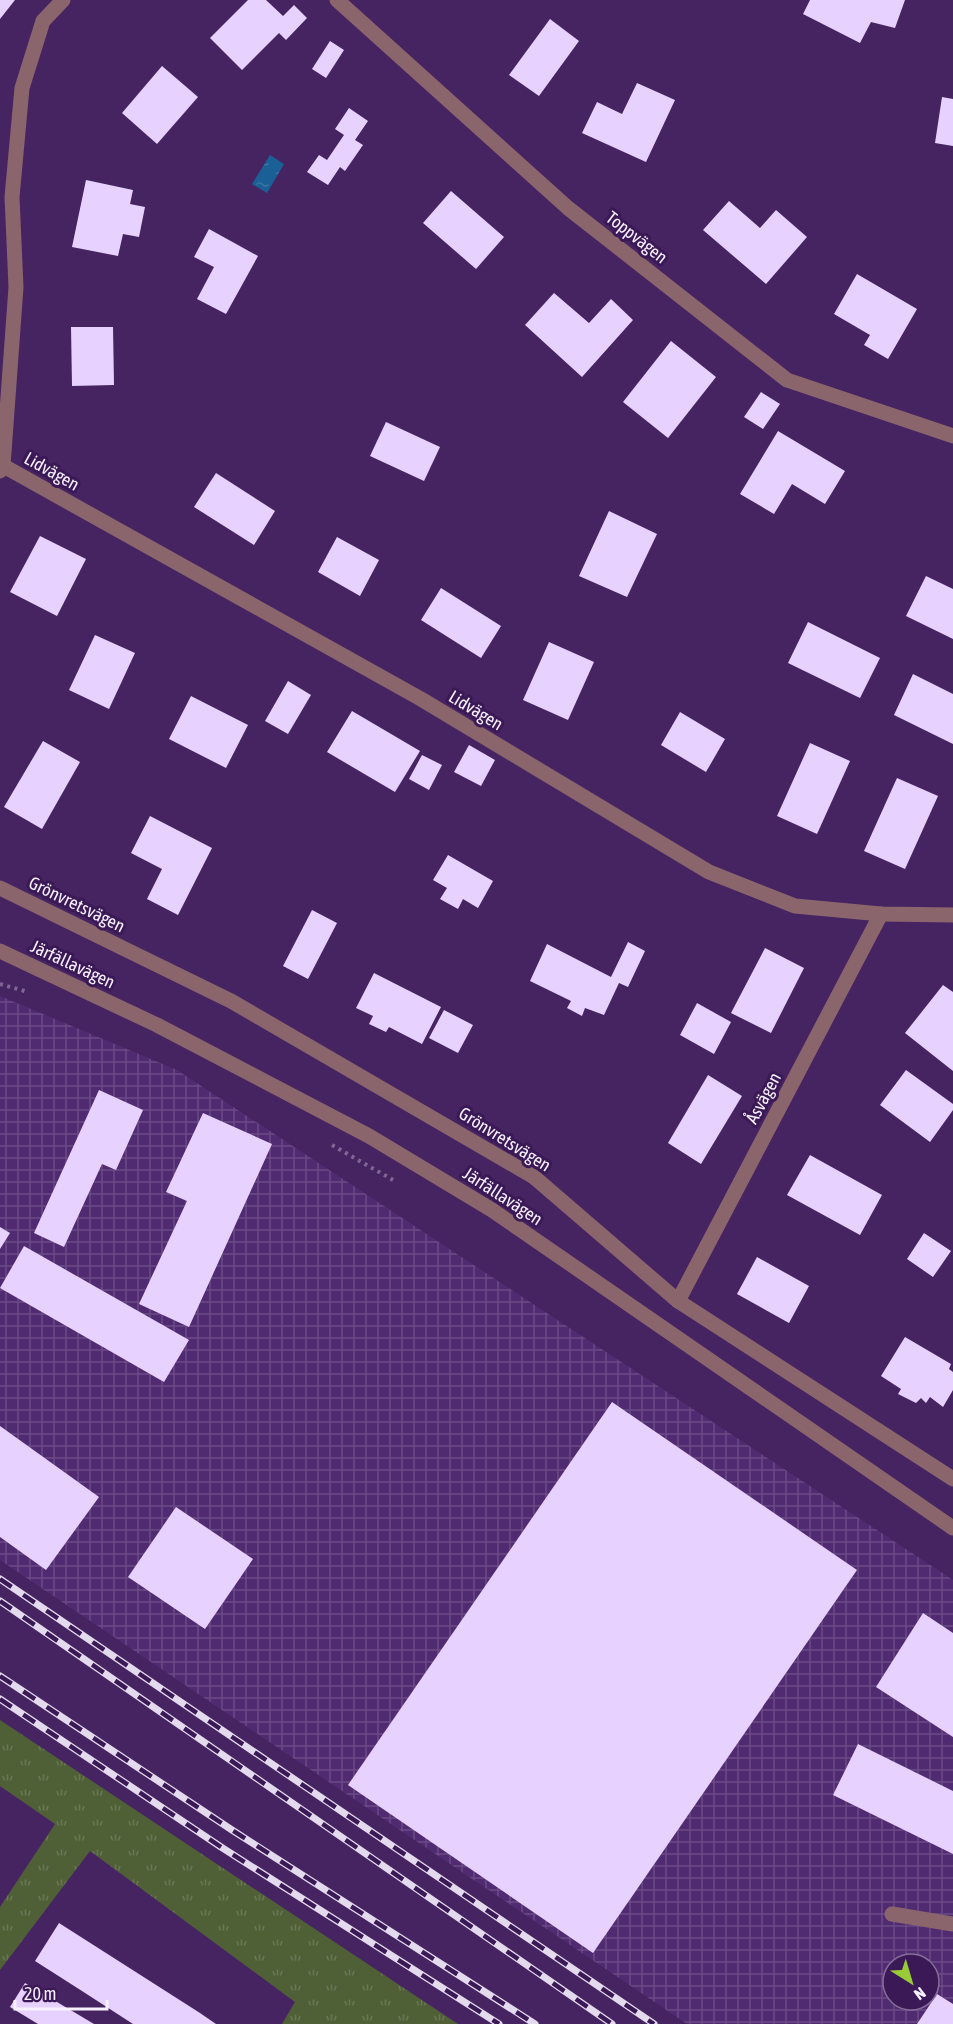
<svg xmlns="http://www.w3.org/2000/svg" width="953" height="2024" font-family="'Asap Condensed',sans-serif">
<defs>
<pattern id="industrial-grid" width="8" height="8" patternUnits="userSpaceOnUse" patternTransform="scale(1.5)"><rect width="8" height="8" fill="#512b71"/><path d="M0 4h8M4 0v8" fill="none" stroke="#6b4a86"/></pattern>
<pattern id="park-tufts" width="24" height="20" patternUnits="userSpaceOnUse" patternTransform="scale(1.5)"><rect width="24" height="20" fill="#4f6037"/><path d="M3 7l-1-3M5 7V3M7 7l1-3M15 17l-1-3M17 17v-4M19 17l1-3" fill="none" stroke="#697755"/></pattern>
<pattern id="water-ripples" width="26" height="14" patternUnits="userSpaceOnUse" patternTransform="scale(1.5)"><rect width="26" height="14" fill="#1a5f95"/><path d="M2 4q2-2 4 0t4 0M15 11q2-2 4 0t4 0" fill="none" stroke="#3c76a5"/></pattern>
</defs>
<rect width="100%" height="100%" fill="#462462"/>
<path fill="url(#industrial-grid)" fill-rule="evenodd" d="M0,996L177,1070L953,1580V2024H687L0,1560ZM893,1964H929V2000H893Z"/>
<polygon fill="url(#park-tufts)" points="0,1720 458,2024 282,2024 295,2002 90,1851 0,1970 0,1907 55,1824 0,1786"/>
<polygon fill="url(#water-ripples)" points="270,155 284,164 267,193 252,184"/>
<g fill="#e7d2ff">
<polygon points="0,0 15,0 0,19"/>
<polygon points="248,0 266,0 283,16 294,5 307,18 286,40 279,33 242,70 210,38"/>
<polygon points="810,0 905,0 895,28 871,22 860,43 803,14"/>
<polygon points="550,19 579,41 539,96 509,75"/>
<polygon points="330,41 344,50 326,78 312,69"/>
<polygon points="162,66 198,97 157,144 122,113"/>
<polygon points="637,83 675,100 646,162 582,133 597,102 622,114"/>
<polygon points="942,97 953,99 953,146 935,143"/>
<polygon points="349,108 368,121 355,140 363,145 345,171 340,167 328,185 307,172 319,155 327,160 344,135 335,129"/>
<polygon points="86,180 133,190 130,204 145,207 139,237 123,234 118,256 72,247"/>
<polygon points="451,191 504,237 476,269 423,223"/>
<polygon points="729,201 760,228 776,210 807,237 766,284 703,230"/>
<polygon points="209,229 258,256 226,314 197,299 214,267 194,257"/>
<polygon points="857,274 917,309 888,359 864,345 870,335 834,314"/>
<polygon points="554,293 589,323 611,299 633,320 582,377 525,325"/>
<polygon points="71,327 113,327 114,385 72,386"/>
<polygon points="671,341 716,377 668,438 623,402"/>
<polygon points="761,392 780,404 763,429 744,417"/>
<polygon points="386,422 440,447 424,481 370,456"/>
<polygon points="778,431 845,471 825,504 792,484 774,514 740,494"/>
<polygon points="216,473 275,511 254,545 194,507"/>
<polygon points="609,511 657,534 627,597 579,576"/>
<polygon points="40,536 86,559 57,616 10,592"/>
<polygon points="337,537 379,560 360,596 318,572"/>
<polygon points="926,576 953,589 953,639 906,616"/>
<polygon points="441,588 501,626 481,658 421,620"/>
<polygon points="808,622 880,658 860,698 788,663"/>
<polygon points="95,635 135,653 109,709 69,690"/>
<polygon points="549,642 594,662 568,720 523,700"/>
<polygon points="913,674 953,694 953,744 894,715"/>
<polygon points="288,681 311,695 288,734 265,721"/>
<polygon points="191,696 248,725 226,768 169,739"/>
<polygon points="352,711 420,751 395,792 327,752"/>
<polygon points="680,712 725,739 706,772 661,745"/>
<polygon points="43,741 80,762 42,829 4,807"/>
<polygon points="810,743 850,761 817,834 777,816"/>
<polygon points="469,745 495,760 481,786 454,772"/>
<polygon points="422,755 442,765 429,790 409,779"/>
<polygon points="897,778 938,796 905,869 864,851"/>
<polygon points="150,816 212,848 178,915 147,899 162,869 131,853"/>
<polygon points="448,855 493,881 478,908 463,899 458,909 440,899 447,888 433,880"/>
<polygon points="312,910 337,923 308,979 283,966"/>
<polygon points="628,942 645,951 628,987 619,983 604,1015 585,1008 582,1016 567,1008 571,1001 530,981 547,944 611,977"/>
<polygon points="765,948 804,968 771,1033 731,1013"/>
<polygon points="374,973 441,1007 422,1044 389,1027 386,1032 369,1024 373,1016 356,1008"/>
<polygon points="943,985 953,992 953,1071 905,1033"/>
<polygon points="697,1003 731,1022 714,1054 680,1035"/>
<polygon points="444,1010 473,1025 458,1053 429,1038"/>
<polygon points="906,1070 953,1104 953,1110 930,1142 880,1105"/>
<polygon points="708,1075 742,1096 701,1164 668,1143"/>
<polygon points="99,1090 143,1110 116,1170 102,1164 64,1247 34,1233"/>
<polygon points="203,1113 272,1144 189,1327 139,1304 187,1201 166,1192"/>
<polygon points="810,1155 882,1195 860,1235 787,1195"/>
<polygon points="0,1227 10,1233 0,1249"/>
<polygon points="924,1233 951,1251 933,1277 907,1259"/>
<polygon points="24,1246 189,1340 164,1382 0,1288"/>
<polygon points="757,1257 809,1286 789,1323 737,1294"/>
<polygon points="905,1337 951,1364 949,1369 953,1372 953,1390 943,1407 930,1397 926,1403 921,1398 916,1403 898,1394 901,1389 881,1376"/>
<polygon points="612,1402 857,1570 593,1953 348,1785"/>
<polygon points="0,1426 99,1497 46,1570 0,1537"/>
<polygon points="176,1507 253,1559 205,1629 128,1577"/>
<polygon points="923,1613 953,1633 953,1737 876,1687"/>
<polygon points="858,1744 953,1791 953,1854 833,1795"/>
<polygon points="59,1923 200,2013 216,2024 133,2024 82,1991 35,1961"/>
<polygon points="25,1983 94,2024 38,2024 10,2007"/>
<polygon points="937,1994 953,2004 953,2024 917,2024"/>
</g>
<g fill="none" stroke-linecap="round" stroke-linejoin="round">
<g stroke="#806695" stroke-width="4" stroke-dasharray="3 4.5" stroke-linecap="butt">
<polyline points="0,984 28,992"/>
<polyline points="332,1145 393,1180"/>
</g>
<g stroke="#8b656c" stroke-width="15">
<polyline points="337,0 568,208 787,380 953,436"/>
<polyline points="0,464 421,699 709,872 795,906 881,914 953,915"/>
<polyline points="0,471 3,466 16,287 12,197 22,88 43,21 63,0"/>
<polyline points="0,888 231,1001 534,1177 678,1301 953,1479"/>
<polyline points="0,951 157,1025 369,1136 492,1210 953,1528"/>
<polyline points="678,1301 881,914"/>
<polyline points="892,1914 953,1924"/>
</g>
<defs>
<g id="rail">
<polyline points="0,1579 654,2024"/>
<polyline points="0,1601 612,2024"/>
<polyline points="0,1676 232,1830 535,2024"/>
<polyline points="0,1699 221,1847 499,2024"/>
</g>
</defs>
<use href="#rail" stroke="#e4daee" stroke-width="7"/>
<use href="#rail" stroke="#3b1956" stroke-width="4.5" stroke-dasharray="14" stroke-linecap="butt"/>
</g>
<g text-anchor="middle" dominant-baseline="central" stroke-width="6" stroke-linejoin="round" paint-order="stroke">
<g font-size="18" fill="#f7f0ff" stroke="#3b1956">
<text transform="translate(637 237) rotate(38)">Toppvägen</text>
<text transform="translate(52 471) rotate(29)">Lidvägen</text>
<text transform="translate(476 710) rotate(31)">Lidvägen</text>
<text transform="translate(77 904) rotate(26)">Grönvretsvägen</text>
<text transform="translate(73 964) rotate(25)">Järfällavägen</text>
<text transform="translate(763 1098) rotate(-62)">Åsvägen</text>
<text transform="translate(505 1139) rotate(32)">Grönvretsvägen</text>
<text transform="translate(503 1196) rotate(33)">Järfällavägen</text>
</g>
</g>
<g transform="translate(911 1982) rotate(143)"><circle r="28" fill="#3b1956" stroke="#866f9a" stroke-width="1.5"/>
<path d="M0-4.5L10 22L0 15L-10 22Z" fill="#99cb36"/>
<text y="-9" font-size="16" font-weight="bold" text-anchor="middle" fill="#f7f0ff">N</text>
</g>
<path d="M15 2000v9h92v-9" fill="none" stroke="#f7f0ff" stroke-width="3"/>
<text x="24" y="2000" font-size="18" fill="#f7f0ff" stroke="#3b1956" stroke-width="4.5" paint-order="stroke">20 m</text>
</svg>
